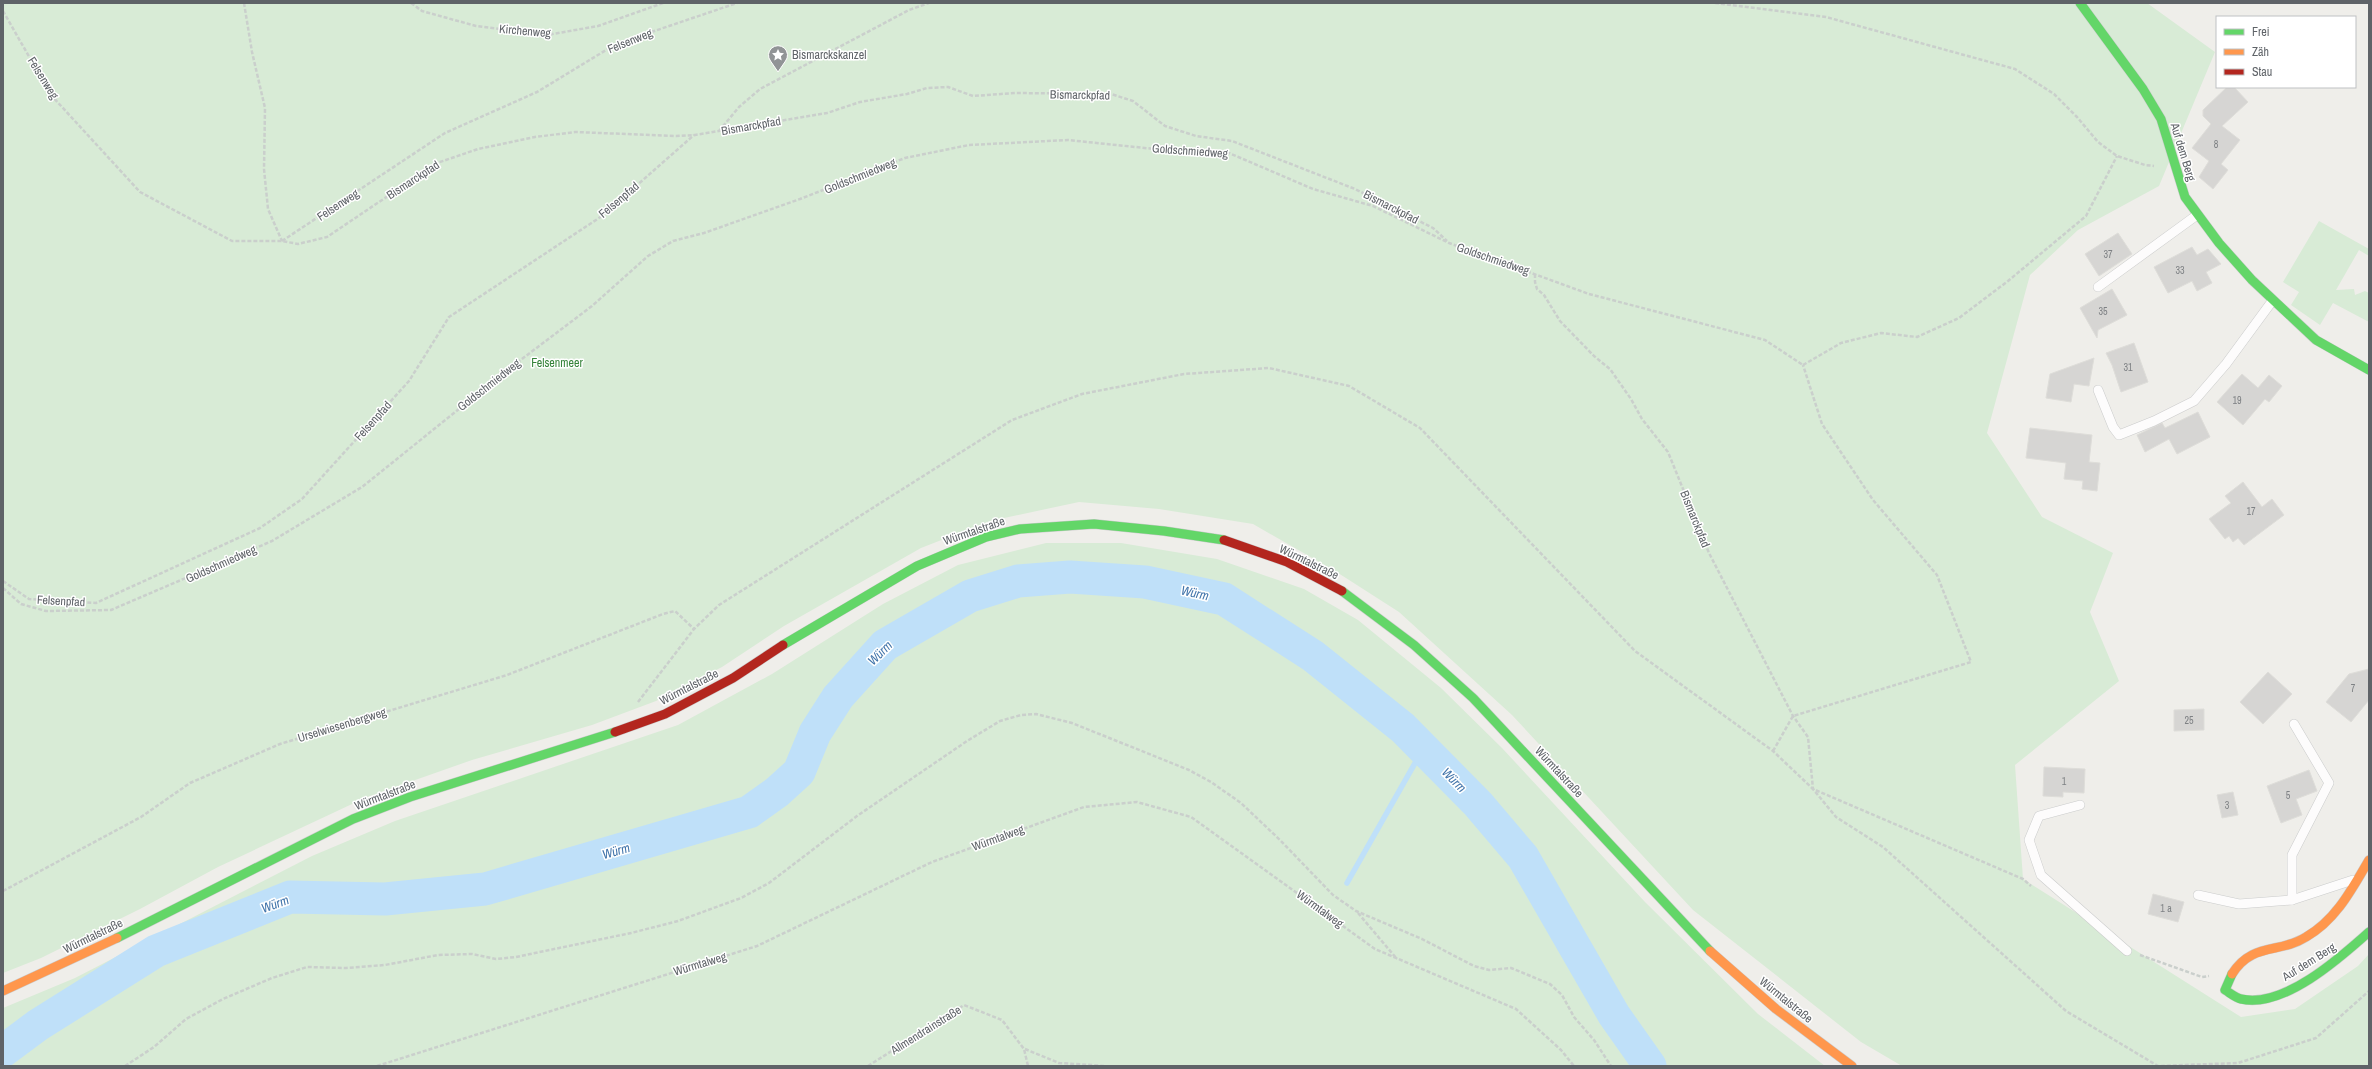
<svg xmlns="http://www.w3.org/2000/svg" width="2372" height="1069" font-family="'Archivo Narrow',sans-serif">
<rect width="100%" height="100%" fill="#efeeea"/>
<g fill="#d8ebd6">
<polygon points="3,3 2147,3 2215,52 2159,186 2078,230 2030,275 1987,433 2042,517 2113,553 2090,612 2119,681 2015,765 2023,879 2241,1017 2295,1009 2358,966 2369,954 2369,1066 1902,1066 1861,1042 1693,910 1512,715 1399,612 1335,571 1253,524 1159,509 1079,502 990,521 921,548 784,626 722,667 656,701 592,725 472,760 367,797 218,867 140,909 41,958 3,973"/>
<polygon points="2319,221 2369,249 2369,256 2359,250 2336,290 2354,289 2355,295 2365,291 2369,293 2369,322 2333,303 2320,325 2291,305 2299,292 2283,282"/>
<polygon points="1046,543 1121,543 1217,559 1304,589 1358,620 1441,688 1502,748 1645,902 1758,1014 1825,1066 3,1066 3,1008 75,978 312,856 395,821 678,725 772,674 883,604 958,565"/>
</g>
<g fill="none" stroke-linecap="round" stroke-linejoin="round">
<polyline stroke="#bfe0f9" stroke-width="5.5" points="1347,883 1423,749"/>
<polyline stroke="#bfe0f9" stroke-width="33" points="3,1051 38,1025 156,951 290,897 385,899 485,889 749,812 777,792 799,772 815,733 838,697 885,645 970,596 1018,581 1070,577 1145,582 1224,599 1313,656 1403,728 1478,804 1523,857 1614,1015 1650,1066"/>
</g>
<g fill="#d6d5d3" stroke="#deddd9">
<polygon points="2227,87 2234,87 2248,102 2222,126 2240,140 2221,164 2228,170 2213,189 2199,177 2209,161 2192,148 2211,124 2203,116 2203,110"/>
<polygon points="2118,233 2132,254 2099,276 2085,254"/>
<polygon points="2192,247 2197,255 2208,249 2221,264 2206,272 2212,283 2197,291 2192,281 2168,293 2154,267"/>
<polygon points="2112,289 2127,315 2098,330 2097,338 2080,308"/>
<polygon points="2134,343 2148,382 2121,392 2112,365 2106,353"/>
<polygon points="2094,358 2089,386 2074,384 2071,402 2046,398 2050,374"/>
<polygon points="2242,374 2258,388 2269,375 2282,386 2269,402 2265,399 2243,425 2217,402"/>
<polygon points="2198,412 2210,437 2177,454 2169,439 2145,452 2137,435 2162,423 2165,428"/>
<polygon points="2030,428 2092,435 2089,462 2100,463 2097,491 2082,489 2083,481 2064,479 2066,463 2026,458"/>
<polygon points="2243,482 2262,507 2272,499 2284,515 2244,545 2238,538 2233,542 2229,536 2225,539 2209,519 2231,503 2225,496"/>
<polygon points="2369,669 2369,700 2351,722 2326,702 2349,674"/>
<polygon points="2268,672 2292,694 2263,724 2240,702"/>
<polygon points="2204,709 2204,730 2174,731 2174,710"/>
<polygon points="2044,767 2085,769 2084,793 2063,792 2063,797 2043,796"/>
<polygon points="2309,770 2317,791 2296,799 2302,815 2281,823 2267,786"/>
<polygon points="2233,792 2238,815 2222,818 2217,795"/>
<polygon points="2153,894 2184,902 2178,922 2148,914"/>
</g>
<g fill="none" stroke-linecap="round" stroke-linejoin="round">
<defs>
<g id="lane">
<polyline points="2098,287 2197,215"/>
<polyline points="2098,390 2113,427 2119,435 2154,421 2194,401 2226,364 2273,300"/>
<polyline points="2080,805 2039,816 2029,840 2041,875 2127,951"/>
<polyline points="2198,895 2239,904 2292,900 2353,880"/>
<polyline points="2292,900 2292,855 2329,783 2294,724"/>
</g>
<g id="fast">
<polyline points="2080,3 2143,89 2161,119 2185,197 2219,243 2252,280 2316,340 2369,370"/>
<polyline points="1342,591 1414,645 1473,698 1710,951"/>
<polyline points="783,645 917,566 986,537 1020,529 1094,524 1164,531 1224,540"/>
<polyline points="117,938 353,819 410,797 615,732"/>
<path d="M2232,974L2225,990C2230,993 2236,998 2241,999C2283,1009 2340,958 2369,932"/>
</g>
<g id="slow">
<polyline points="1710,951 1776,1009 1852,1066"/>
<path d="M2232,974C2252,942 2279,954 2306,937C2336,920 2352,889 2369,860"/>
<polyline points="3,991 117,938"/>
</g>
<g id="jam">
<polyline points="1224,540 1287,562 1342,591"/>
<polyline points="615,732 665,714 733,678 783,645"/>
</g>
</defs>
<use href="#lane" stroke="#cbcccc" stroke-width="10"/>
<use href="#fast" stroke="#cacacb" stroke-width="10"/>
<use href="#slow" stroke="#cacacb" stroke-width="10"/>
<use href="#jam" stroke="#cacacb" stroke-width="10"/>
<g stroke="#cacfcc" stroke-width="2.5" stroke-dasharray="4 2" stroke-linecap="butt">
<polyline points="244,3 252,52 265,108 264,169 268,209 282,241"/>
<polyline points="411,3 422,11 476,26 547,35 598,26 663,3"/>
<polyline points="1715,3 1826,17 2015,69 2054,94 2077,117 2098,142 2117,156 2145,165 2154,166"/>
<polyline points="3,11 51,95 140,192 232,241 282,241 298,244 327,237 437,163 478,149 535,137 575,132 676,136 695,135 827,113 860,102 907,94 927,88 948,87 973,96 1015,93 1111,94 1133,101 1165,126 1196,136 1232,141 1355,189 1433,228 1447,241"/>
<polyline points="719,131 739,107 760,89 909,10 929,3"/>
<polyline points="282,241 445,133 537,92 616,44 737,3"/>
<polyline points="1535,274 1535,282 1537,289 1544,295 1560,321 1594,356 1610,369 1631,399 1642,419 1668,452 1709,553 1793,716 1808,737 1813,789 1836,817 1883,847 2066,1011 2158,1066 2238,1063 2316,1038 2369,991"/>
<polyline points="1803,365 1841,343 1881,333 1917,337 1959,318 2008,281 2086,216 2117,156"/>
<polyline points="3,581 29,599 96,603 260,528 302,499 409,381 449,317 602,216 694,135"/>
<polyline points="3,588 21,604 46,611 111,610 272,541 362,487 510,368 592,306 648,256 673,241 704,233 800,199 905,158 969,145 1068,140 1174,151 1229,153 1313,189 1373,206 1449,243 1589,294 1765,340 1803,365"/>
<polyline points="638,702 694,629 719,605 1012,420 1082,394 1184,374 1269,368 1349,386 1420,428 1635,651 1773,751 1813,789 2023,879 2031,886"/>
<polyline points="1773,751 1793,716 1971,662 1937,575 1873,500 1822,424 1803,365"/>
<polyline points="3,891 141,817 190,783 280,744 507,675 663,614 675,611 694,629"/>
<polyline points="1358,913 1397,959"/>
<polyline points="2140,955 2202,977 2209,976"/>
<polyline points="1025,1049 1059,1063 1106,1066"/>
<polyline points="125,1066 154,1047 186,1019 223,999 272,978 307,967 346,968 385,965 438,955 472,954 496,959 516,957 631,933 678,921 741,898 769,883 857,816 967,741 1000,721 1021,715 1036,714 1072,723 1189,770 1211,782 1241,803 1280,840 1333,895 1356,911 1422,939 1474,966 1489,970 1511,968 1550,984 1562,995 1574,1017 1594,1040 1611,1066"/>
<polyline points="377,1066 757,946 932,862 1084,807 1137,802 1191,817 1375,949 1516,1009 1561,1050 1574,1066"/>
<polyline points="868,1066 964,1005 1002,1020 1024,1049 1028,1066"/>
</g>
<use href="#lane" stroke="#fdfcfc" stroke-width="9"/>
<use href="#fast" stroke="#63d668" stroke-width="9"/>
<use href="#slow" stroke="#ff974d" stroke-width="9"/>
<use href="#jam" stroke="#b3261e" stroke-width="9"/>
</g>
<defs>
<symbol id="sight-pin" viewBox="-11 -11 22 30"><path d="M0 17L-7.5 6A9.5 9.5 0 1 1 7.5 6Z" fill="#919496" stroke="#fff"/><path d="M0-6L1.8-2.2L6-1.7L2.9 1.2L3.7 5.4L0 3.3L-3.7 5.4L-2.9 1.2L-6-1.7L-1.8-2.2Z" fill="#fff"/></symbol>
</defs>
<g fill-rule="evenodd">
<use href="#sight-pin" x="767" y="44" width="22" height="30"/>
</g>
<g text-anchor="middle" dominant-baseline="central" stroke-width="3" stroke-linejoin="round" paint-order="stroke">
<g font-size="10" fill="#7e8184">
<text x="2216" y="144">8</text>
<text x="2108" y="254">37</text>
<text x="2180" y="270">33</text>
<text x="2103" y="311">35</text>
<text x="2128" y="367">31</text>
<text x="2237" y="400">19</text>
<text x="2251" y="511">17</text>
<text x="2353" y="688">7</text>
<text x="2189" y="720">25</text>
<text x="2064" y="781">1</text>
<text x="2288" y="795">5</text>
<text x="2227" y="805">3</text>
<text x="2166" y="908">1 a</text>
</g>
<g font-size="12" fill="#5f6368" stroke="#fff">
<text transform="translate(525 31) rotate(5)">Kirchenweg</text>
<text transform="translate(630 41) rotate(-22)">Felsenweg</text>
<text transform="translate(43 78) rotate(58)">Felsenweg</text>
<text transform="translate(1080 95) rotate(1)">Bismarckpfad</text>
<text transform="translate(751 126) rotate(-10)">Bismarckpfad</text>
<text transform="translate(1190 151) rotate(4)">Goldschmiedweg</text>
<text transform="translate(2183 152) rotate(73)">Auf dem Berg</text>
<text transform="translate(860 176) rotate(-22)">Goldschmiedweg</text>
<text transform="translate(413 180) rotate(-33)">Bismarckpfad</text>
<text transform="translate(619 200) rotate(-40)">Felsenpfad</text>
<text transform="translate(338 205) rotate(-33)">Felsenweg</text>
<text transform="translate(1391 207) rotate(27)">Bismarckpfad</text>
<text transform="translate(1493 259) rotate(19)">Goldschmiedweg</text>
<text transform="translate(489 385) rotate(-38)">Goldschmiedweg</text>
<text transform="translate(373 421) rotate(-48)">Felsenpfad</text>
<text transform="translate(1695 519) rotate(68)">Bismarckpfad</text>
<text transform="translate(974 531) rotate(-19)">Würmtalstraße</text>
<text transform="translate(1309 562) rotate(26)">Würmtalstraße</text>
<text transform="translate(221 564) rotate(-24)">Goldschmiedweg</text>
<text transform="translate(61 601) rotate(3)">Felsenpfad</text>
<text transform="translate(689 687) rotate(-27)">Würmtalstraße</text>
<text transform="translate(342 725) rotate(-17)">Urselwiesenbergweg</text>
<text transform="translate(1559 772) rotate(47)">Würmtalstraße</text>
<text transform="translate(385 795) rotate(-21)">Würmtalstraße</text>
<text transform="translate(998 838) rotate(-20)">Würmtalweg</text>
<text transform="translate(1320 909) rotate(36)">Würmtalweg</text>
<text transform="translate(93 936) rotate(-26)">Würmtalstraße</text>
<text transform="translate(2309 962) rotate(-32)">Auf dem Berg</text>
<text transform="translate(700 964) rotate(-17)">Würmtalweg</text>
<text transform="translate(1786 1000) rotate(39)">Würmtalstraße</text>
<text transform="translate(926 1030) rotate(-32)">Allmendrainstraße</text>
</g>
<g font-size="12" fill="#5f6368" stroke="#fff" text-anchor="start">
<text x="792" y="55">Bismarckskanzel</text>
</g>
<g font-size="12" fill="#348238" stroke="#fff">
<text x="557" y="363">Felsenmeer</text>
</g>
<g font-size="13" font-style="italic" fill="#4174aa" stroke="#fff">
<text transform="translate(1195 593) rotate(13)">Würm</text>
<text transform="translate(880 653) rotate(-44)">Würm</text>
<text transform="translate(1454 780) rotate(46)">Würm</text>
<text transform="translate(616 851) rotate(-16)">Würm</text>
<text transform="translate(275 904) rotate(-20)">Würm</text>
</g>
</g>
<rect width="2372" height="1069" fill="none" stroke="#5f6368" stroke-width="8"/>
<rect x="2216" y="16" width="140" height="72" fill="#ffffff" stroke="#bfc1c3"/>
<rect x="2224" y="29" width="20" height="6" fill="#63d668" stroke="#bfc1c3"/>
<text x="2252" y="36" font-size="12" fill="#5f6368">Frei</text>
<rect x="2224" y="49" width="20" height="6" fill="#ff974d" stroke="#bfc1c3"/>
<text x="2252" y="56" font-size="12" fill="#5f6368">Zäh</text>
<rect x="2224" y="69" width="20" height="6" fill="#b3261e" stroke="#bfc1c3"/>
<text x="2252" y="76" font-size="12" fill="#5f6368">Stau</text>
</svg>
